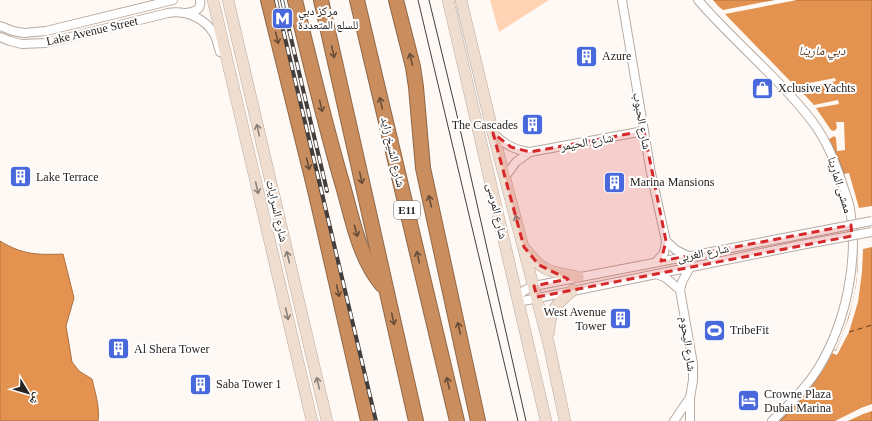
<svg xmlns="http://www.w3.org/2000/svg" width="872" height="421" font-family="'Times New Roman','Noto Naskh Arabic',serif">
<rect width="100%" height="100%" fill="#fef9f5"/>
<polygon fill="#ffd3b3" points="490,0 549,0 499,32"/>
<g fill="#e4924f" stroke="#ab7041">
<path d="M703,0H872V421H780L800,401L819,376L831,353L834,350L836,351C845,331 852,310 856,288C866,222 845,149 801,99C770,65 732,36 703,0Z"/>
<path d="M0,241C23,255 37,255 63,254L74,298L66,326L72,362L79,371L92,379C95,392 100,407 98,421H0Z"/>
</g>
<g fill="#fef9f5">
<polygon points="703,0 713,0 719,7 723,10 775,0 797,0 725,14 793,84 799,85 835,78 836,81 799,89 814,105 838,100 839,104 816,108 831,130 834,131 837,128 836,122 844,122 845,150 837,151 836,138 834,136 829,139 801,100 718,19"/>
<polygon points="849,173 859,208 872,206 872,247 863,249 862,272 858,302 849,332 837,355 832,353 834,350 836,351 849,317 856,286 858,266 858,250 856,250 854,209 844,174"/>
<polygon points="872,404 872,411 863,414 848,421 835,421 861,408"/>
</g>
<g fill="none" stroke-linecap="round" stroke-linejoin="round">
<polyline stroke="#5c3a1f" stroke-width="1" stroke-dasharray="5 4" stroke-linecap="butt" points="849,332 872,325"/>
<defs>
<g id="street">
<polyline points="622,0 651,173 666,241 664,253 656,262"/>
<path d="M698,0C734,42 778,77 812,121C828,142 837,167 845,192C847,197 849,203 850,209C859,260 846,322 819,367C807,387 789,405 772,421"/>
<path d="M186,13C194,12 202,10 200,0"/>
<polyline points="0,26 13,31 24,33 46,31 173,0"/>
<path d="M0,37L10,41L22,44L46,43L168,13C186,10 205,18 214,34C217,39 218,46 220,52"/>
<path d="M494,134C505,145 515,150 530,152L644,131"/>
<polyline points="505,177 516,162 530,152"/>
<polyline points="666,241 676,250 688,256"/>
<polyline points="690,267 682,282 680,290 693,364 693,380 690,398 690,421"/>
<polyline points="657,274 666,278 680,290"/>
<polyline points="517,297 525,290 534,286 799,235"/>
<polyline points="518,302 801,245"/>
<polyline points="674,421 689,399"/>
</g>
<g id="secondary">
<polyline points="213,0 312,421"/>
<polyline points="228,0 327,421"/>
<polyline points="448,0 546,421"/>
<polyline points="461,0 493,133 549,345 565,421"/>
<path d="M526,250C544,273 550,271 578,277"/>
<path d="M549,332C550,310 556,304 573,290"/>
</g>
<g id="highway">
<polyline points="268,0 315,190 368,421"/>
<path d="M295,0C310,62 325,125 343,186C353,221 359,257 382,285"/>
<polyline points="321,0 416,421"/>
<polyline points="357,0 457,421"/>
<polyline points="396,0 413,67 416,87 423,168 478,421"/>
</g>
</defs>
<use href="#street" stroke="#b7aba2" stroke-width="10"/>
<use href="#secondary" stroke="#b7aba2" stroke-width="12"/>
<use href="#highway" stroke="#906848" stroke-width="16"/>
<use href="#street" stroke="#fff" stroke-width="8"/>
<use href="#secondary" stroke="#efddcf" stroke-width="11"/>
<use href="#highway" stroke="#c98d5e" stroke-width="14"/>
<g stroke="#433e3b" stroke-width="1">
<polyline points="418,0 518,421"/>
<polyline points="429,0 456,111 526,421"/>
</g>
<defs>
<g id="rail">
<polyline points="276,0 376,421"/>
<polyline points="282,0 327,191"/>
</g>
</defs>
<use href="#rail" stroke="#433e3b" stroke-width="4"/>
<use href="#rail" stroke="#fff" stroke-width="2.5" stroke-dasharray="8" stroke-linecap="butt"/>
<defs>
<g id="street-bridge">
<polyline points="799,235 872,221"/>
<polyline points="801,245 872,232"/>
</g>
</defs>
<use href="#street-bridge" stroke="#b7aba2" stroke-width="10" stroke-linecap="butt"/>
<use href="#street-bridge" stroke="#fff" stroke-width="8"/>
</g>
<defs><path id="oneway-shaft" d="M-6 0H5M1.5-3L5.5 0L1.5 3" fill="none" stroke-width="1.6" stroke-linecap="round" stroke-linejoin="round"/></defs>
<g stroke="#684d38">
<use href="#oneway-shaft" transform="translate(277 38) rotate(76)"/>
<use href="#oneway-shaft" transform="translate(333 52) rotate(77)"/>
<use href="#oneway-shaft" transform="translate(411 59) rotate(-103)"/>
<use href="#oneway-shaft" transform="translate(381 103) rotate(-103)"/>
<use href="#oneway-shaft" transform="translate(321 106) rotate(76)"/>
<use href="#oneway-shaft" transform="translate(308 164) rotate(76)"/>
<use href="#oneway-shaft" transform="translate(361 178) rotate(77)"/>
<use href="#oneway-shaft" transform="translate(430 201) rotate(-103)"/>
<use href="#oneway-shaft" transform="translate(356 231) rotate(74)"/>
<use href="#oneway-shaft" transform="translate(418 257) rotate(-103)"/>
<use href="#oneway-shaft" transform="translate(338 291) rotate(77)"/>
<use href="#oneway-shaft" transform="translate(393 319) rotate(77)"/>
<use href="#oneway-shaft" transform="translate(459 328) rotate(-102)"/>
<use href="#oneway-shaft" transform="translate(448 383) rotate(-103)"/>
</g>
<g stroke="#8b8077">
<use href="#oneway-shaft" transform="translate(258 130) rotate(-103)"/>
<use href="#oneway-shaft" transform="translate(257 188) rotate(77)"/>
<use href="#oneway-shaft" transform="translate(517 221) rotate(-105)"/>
<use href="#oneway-shaft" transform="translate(288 257) rotate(-103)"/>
<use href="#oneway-shaft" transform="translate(287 314) rotate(77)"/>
<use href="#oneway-shaft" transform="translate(318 383) rotate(-103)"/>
</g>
<path fill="#d62828" fill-opacity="0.2" stroke="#d62828" stroke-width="3" stroke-dasharray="8 5" stroke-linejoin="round" d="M644,131L666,241L661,261L851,225L852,236L537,297L534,286L568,279L539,265L524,247L493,133L511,147L530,152Z"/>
<defs>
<symbol id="metro-square" viewBox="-11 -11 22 22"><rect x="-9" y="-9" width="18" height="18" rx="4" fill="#4868dc" stroke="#fff"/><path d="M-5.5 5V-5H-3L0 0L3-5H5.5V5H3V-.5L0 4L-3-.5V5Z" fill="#fff"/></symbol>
<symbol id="building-square" viewBox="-11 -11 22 22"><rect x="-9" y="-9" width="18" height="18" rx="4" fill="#4868dc" stroke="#fff"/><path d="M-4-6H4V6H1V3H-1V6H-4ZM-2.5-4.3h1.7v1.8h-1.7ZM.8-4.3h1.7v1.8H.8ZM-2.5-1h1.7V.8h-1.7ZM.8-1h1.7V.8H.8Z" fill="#fff"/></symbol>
<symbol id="shop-square" viewBox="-11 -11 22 22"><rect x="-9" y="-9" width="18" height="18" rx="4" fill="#4868dc" stroke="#fff"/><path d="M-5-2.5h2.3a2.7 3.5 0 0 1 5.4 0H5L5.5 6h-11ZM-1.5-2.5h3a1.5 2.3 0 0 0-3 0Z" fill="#fff"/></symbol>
<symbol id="stadium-square" viewBox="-11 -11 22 22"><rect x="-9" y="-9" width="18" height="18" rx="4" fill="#4868dc" stroke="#fff"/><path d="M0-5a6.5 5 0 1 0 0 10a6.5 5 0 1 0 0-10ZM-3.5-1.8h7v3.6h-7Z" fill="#fff"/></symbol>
<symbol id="hotel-square" viewBox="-11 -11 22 22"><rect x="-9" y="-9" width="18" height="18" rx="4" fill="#4868dc" stroke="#fff"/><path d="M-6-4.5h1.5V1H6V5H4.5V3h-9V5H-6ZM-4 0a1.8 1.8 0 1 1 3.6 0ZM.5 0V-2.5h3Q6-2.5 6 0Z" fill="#fff"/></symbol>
</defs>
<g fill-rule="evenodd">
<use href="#metro-square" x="270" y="6" width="25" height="25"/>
<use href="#building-square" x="574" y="44" width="25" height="25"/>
<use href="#shop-square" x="750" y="76" width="25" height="25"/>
<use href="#building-square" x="520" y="112" width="25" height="25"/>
<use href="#building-square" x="8" y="164" width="25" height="25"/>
<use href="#building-square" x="602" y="170" width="25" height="25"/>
<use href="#building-square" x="608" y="306" width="25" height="25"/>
<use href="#stadium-square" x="702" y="318" width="25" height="25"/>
<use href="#building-square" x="106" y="336" width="25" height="25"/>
<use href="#building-square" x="188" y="372" width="25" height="25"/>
<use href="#hotel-square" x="736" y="388" width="25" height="25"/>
</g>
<g text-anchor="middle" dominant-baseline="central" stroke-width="4" stroke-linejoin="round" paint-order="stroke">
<rect fill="#fff" stroke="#686462" stroke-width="1" x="394" y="201" width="26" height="18" rx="3"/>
<g font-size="11" font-weight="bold" fill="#27221f">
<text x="407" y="210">E11</text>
</g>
<g font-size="12" fill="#27221f" stroke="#fff" text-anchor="start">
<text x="298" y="11">مركز دبي<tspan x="298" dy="14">للسلع المتعددة</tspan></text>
<text x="602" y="56">Azure</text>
<text x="778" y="88">Xclusive Yachts</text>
<text x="518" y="125" text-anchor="end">The Cascades</text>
<text x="36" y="177">Lake Terrace</text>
<text x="630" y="182">Marina Mansions</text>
<text x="606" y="312" text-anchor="end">West Avenue<tspan x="606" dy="14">Tower</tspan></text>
<text x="730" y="330">TribeFit</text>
<text x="134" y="349">Al Shera Tower</text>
<text x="216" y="384">Saba Tower 1</text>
<text x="764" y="394">Crowne Plaza<tspan x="764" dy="14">Dubai Marina</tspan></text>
</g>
<g font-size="12" fill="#27221f" stroke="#fff">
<text transform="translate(92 31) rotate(-13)">Lake Avenue Street</text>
<text transform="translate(642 121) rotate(80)">شارع الحبوب</text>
<text transform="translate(587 142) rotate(-10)">شارع الحيمر</text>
<text transform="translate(393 152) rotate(77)">شارع الشيخ زايد</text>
<text transform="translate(840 185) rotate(73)">ممشى المارينا</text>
<text transform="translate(277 211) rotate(77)">شارع السرايات</text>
<text transform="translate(497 211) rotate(77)">شارع المرسى</text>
<text transform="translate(703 253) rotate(-11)">شارع الغربى</text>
<text transform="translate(688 344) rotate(82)">شارع اليحوم</text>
</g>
<g font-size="13" font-style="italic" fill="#5c3a1f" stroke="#fff">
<text x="822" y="50">دبي مارينا</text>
</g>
</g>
<g transform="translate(28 393) rotate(128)" stroke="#ffffff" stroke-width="3" paint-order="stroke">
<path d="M0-3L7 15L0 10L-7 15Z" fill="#27221f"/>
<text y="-6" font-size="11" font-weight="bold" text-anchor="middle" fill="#27221f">ش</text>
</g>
</svg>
